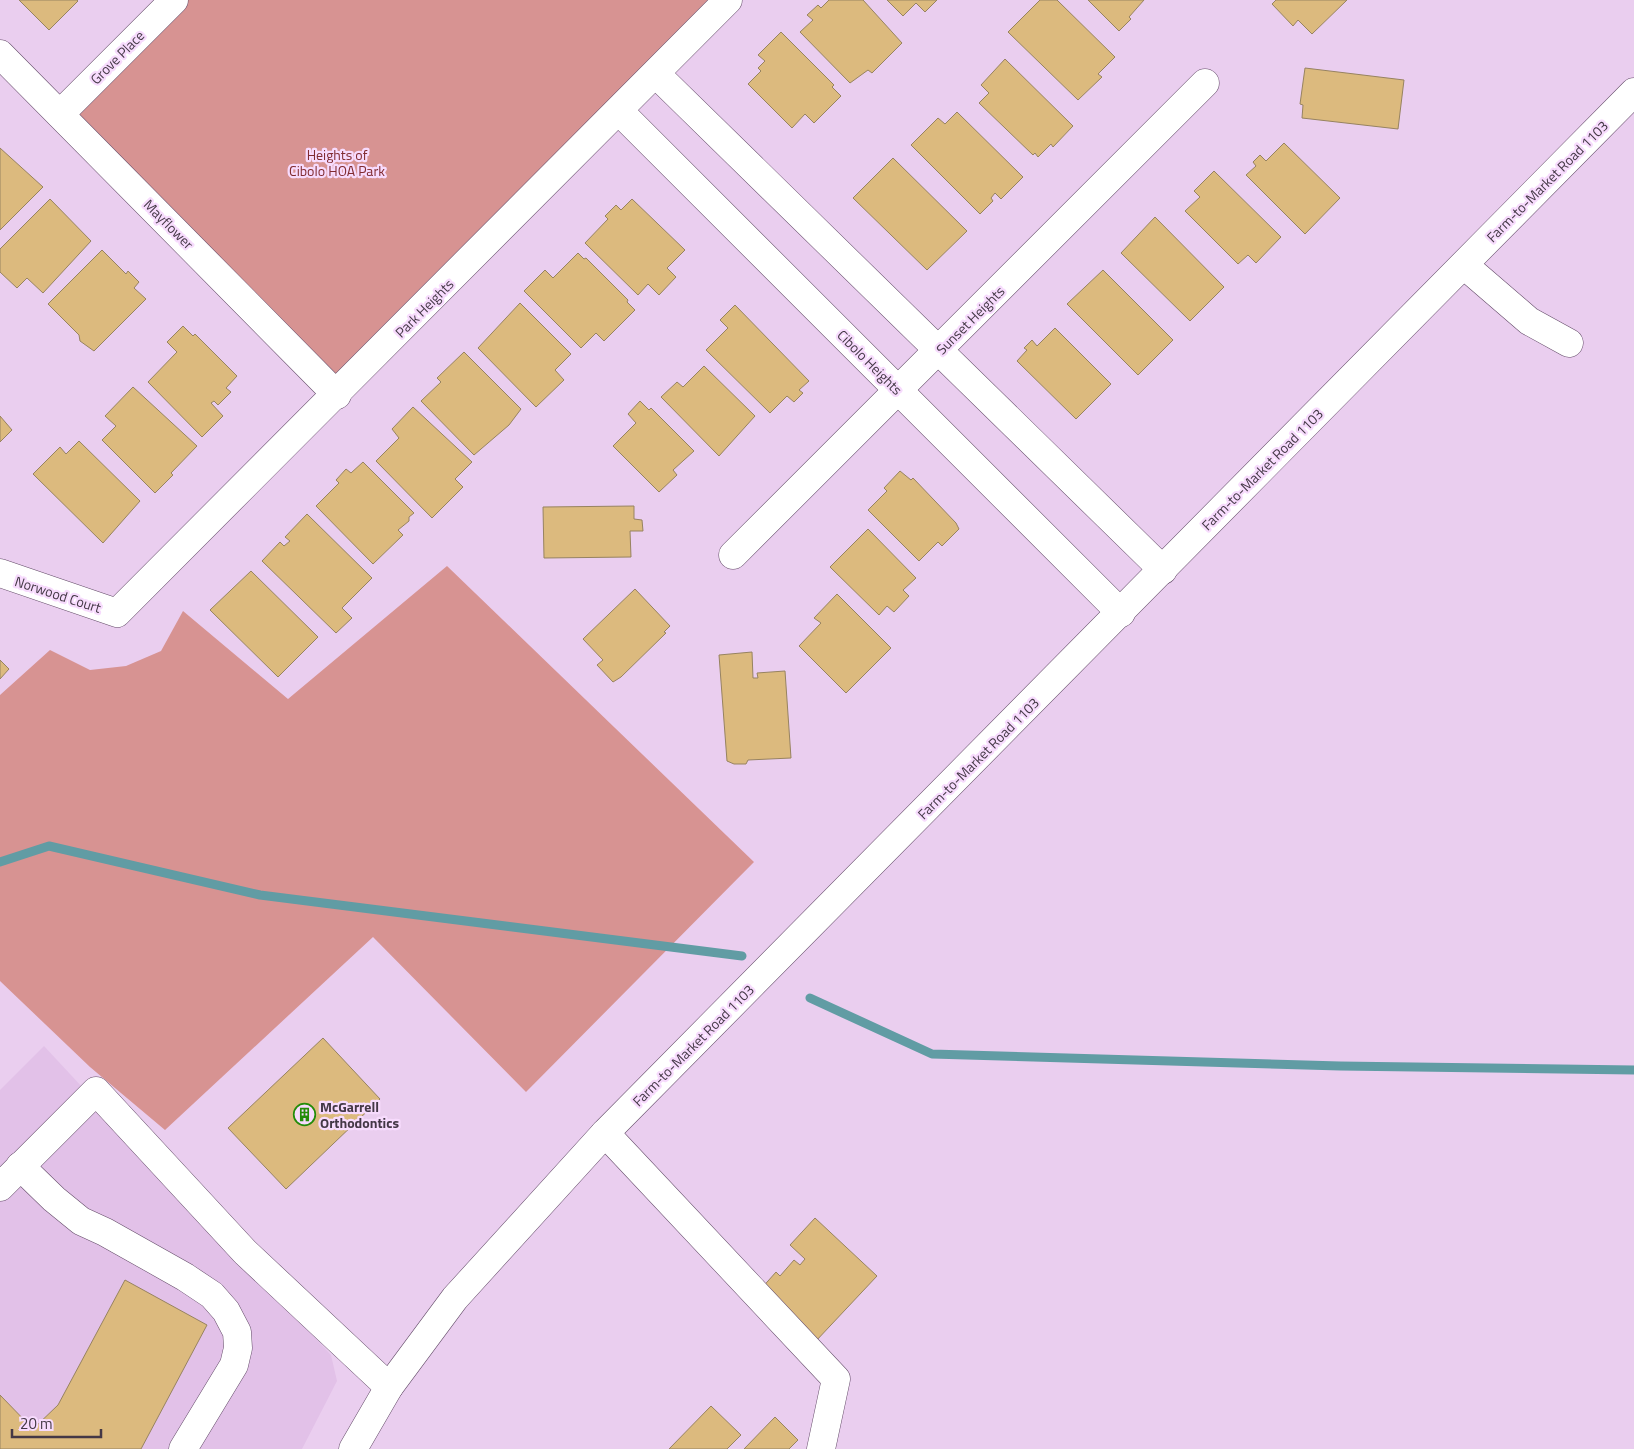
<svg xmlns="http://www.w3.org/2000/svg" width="1634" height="1449" font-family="'Titillium Web',sans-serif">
<rect width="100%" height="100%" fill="#eaceef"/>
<polygon fill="#e2c1e8" points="44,1046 331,1355 337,1381 302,1449 0,1449 0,1090"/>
<g fill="#d79392">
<polygon points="174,0 726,0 337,395 60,114"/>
<polygon points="447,566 754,862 526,1092 373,937 165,1130 90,1067 0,981 0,695 50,650 90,670 126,666 161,651 183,611 288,699"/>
</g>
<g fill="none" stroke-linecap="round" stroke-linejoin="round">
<g stroke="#619ca4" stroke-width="9">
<polyline points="0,862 49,846 260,895 742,956"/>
<polyline points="810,998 932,1054 1340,1066 1634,1070"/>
</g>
</g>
<g fill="#dcba7e" stroke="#978360">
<polygon points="19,0 77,0 78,1 49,30"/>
<polygon points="829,0 863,0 902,43 872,73 868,70 850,83 800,32 813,20 807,15 818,5 821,8"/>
<polygon points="887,0 937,0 925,12 916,3 903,16"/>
<polygon points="1040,0 1057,0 1115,57 1098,74 1102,77 1078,100 1008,32"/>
<polygon points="1088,0 1144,0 1129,17 1131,19 1119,31"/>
<polygon points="1276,0 1347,0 1312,34 1298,20 1293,26 1272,4"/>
<polygon points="781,32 834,85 832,87 841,96 814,123 805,114 792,128 748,84 761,71 758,68 765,61 758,55"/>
<polygon points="1005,59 1073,126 1053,147 1051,144 1038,157 1035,153 1033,155 979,103 989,93 981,85"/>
<polygon points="1305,68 1404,80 1398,129 1302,118 1303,105 1300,104"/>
<polygon points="957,112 1023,177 1001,199 995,193 991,198 993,201 980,214 911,145 938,118 945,124"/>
<polygon points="1284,143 1340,198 1305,234 1246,175 1256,166 1253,162 1260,155 1266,161"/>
<polygon points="0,148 43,187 0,230"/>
<polygon points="893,158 967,231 927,270 853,198"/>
<polygon points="1214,171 1281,237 1256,263 1248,255 1238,264 1185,211 1200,197 1194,191"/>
<polygon points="50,199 91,241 43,293 27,278 17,288 0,272 0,249"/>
<polygon points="632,199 685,250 667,268 676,277 659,295 648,284 638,295 585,243 608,219 605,216 616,205 621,210"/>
<polygon points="1155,217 1224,287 1190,321 1121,253"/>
<polygon points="102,250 126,274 128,271 139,282 134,288 146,299 94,351 80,341 79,335 48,304"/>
<polygon points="578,253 584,259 586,258 628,300 627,302 635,310 604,341 596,333 581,348 524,291 545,270 553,278"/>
<polygon points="1103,270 1173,340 1138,375 1067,304"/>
<polygon points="520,303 571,354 555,370 564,380 536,407 478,348"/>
<polygon points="735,305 809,381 799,390 803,393 794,402 787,396 770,413 706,350 728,328 720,320"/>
<polygon points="183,326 193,336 195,334 237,376 226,388 231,392 218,405 214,401 211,403 223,416 202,437 148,382 177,352 167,342"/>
<polygon points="1055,328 1111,384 1076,419 1017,361 1027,350 1024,348 1032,340 1037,346"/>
<polygon points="464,352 521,409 509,425 474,455 421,401 441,382 437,378"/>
<polygon points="704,366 755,416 719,456 661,397 677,382 683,387"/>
<polygon points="133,387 197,446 171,473 173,475 155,493 102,440 116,426 105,416"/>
<polygon points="640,401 649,410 651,408 694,451 673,470 677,475 659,492 613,446 636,423 628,414"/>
<polygon points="413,407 472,462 455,479 463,487 432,518 376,461 399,438 392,429"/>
<polygon points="0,416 12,430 0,442"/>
<polygon points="79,441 140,501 103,543 33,474 60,447 66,454"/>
<polygon points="363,462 414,513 409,517 409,521 398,530 403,535 373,564 316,506 339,483 336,480 346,469 351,473"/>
<polygon points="900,471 911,480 913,478 956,523 959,529 942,546 938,542 919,561 868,510 887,491 884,488"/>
<polygon points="634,506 634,519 642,520 643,531 630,531 631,557 544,558 543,507"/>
<polygon points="307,514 372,578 342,608 352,618 336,633 262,561 280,542 284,546 290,541 285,537"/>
<polygon points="868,529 916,578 903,590 909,596 894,612 887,606 879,615 830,567"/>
<polygon points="251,571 318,637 278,677 210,610"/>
<polygon points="635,589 670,626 664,632 666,633 621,677 613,682 597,665 603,660 583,639"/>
<polygon points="837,594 891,648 846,693 799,646 821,623 814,618"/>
<polygon points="752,652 753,678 758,678 757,673 785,671 791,758 748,760 746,764 734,764 727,761 719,655"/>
<polygon points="0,660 9,669 0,679"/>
<polygon points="323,1038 380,1099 286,1189 228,1128"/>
<polygon points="815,1218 877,1276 815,1342 760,1290 776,1272 780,1276 794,1260 800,1265 805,1259 790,1245"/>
<polygon points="125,1280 207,1325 141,1449 0,1449 0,1395 33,1429 58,1405"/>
<polygon points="711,1406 741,1435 727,1449 669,1449"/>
<polygon points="775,1417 798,1440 789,1449 744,1449"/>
</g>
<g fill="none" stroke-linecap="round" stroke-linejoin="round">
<defs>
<g id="minor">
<polyline points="0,54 337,395"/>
<polyline points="656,74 1163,570"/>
<polyline points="619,111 1121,613"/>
<polyline points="60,114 174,0"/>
<polyline points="1464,265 1529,321 1569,343"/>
<polyline points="733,555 1205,83"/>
<polyline points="0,573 117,613 728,0"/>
<polyline points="605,1133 836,1379 821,1449"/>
<polyline points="20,1166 54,1199 81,1221 105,1232 185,1277 212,1295 226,1311 237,1332 238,1348 234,1365 183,1449"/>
<polyline points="0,1187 96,1091 245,1252 389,1387"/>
</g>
<polyline id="major" points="353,1449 389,1387 455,1298 605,1133 1634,92"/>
</defs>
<use href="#minor" stroke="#644c69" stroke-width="29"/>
<use href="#major" stroke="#644c69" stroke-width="29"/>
<use href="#minor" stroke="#fff" stroke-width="28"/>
<use href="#major" stroke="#fff" stroke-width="28"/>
</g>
<defs>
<symbol id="building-ring" viewBox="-11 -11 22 22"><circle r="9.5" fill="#f7dbfd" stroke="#248c09" stroke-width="1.5"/><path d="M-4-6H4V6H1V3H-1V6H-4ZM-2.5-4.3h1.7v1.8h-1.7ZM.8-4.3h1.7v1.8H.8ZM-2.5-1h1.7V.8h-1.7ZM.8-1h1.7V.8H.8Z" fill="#248c09"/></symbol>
</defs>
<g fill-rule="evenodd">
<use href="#building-ring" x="292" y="1102" width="25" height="25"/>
</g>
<g text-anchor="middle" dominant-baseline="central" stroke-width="4.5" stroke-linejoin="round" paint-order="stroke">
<g font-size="14" fill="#443846" stroke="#f7dbfd">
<text transform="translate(117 57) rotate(-45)">Grove Place</text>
<text transform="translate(1547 181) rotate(-45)">Farm-to-Market Road 1103</text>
<text transform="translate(169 224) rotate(45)">Mayflower</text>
<text transform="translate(424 308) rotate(-45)">Park Heights</text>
<text transform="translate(970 320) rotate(-45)">Sunset Heights</text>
<text transform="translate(870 362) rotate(45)">Cibolo Heights</text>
<text transform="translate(1262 469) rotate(-45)">Farm-to-Market Road 1103</text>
<text transform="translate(58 594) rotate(18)">Norwood Court</text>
<text transform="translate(978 758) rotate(-45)">Farm-to-Market Road 1103</text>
<text transform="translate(693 1045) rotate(-45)">Farm-to-Market Road 1103</text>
</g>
<g font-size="14" fill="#802b30" stroke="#f7dbfd">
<text x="337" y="154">Heights of<tspan x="337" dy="16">Cibolo HOA Park</tspan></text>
</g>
<g font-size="14" font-weight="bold" fill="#443846" stroke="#f7dbfd" text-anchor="start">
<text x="320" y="1106">McGarrell<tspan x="320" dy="16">Orthodontics</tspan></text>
</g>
</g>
<path d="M12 1429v8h89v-8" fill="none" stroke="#443846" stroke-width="2.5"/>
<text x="20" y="1429" font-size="15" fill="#443846" stroke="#f7dbfd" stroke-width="4" paint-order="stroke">20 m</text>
</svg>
